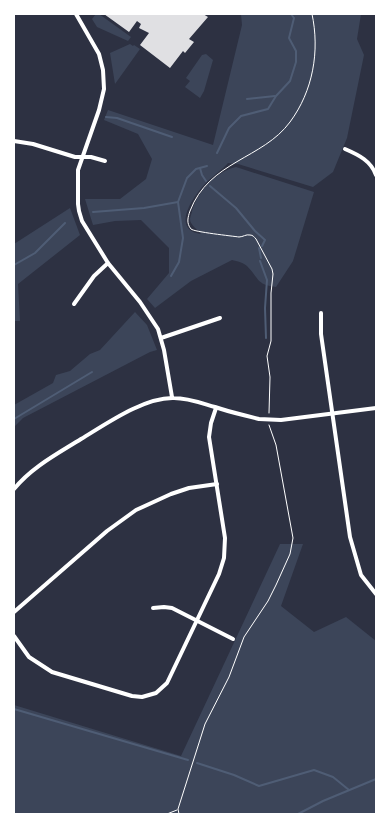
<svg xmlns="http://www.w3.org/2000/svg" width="390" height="828" font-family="Helvetica,sans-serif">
<rect width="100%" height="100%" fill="#2d3142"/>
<g fill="#3c4559">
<polygon points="96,14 99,14 131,37 128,41 97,27 92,19"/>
<path d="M241,14H361L357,39L364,55L347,138L333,172L313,187L238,164L228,163C221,171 211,177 204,185C192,198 171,230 201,234C198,230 190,225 190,219C190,218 192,212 192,211C198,191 215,172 236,167L314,192L293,261L276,287C256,285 259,278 247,266C244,263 237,261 232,260L191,281L155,308L147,299L169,273V248L141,220L115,221L93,225L85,199H120L146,179L152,159L138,134L104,120L108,110L213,145L242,25Z"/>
<polygon points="130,44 133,46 134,45 140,49 115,84 110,53"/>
<polygon points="206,54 213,60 204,91 200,98 185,87 190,81 186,78 202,55"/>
<polygon points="70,208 80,235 18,284 20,321 14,321 14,244"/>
<polygon points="135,312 147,325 157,350 150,352 23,418 14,427 14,405 53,383 56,375 70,371 90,354 100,350"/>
<polygon points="280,544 303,544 281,606 314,632 346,617 376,641 376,814 14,814 14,705 181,756"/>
</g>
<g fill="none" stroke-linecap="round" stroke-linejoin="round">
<g stroke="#4f5d75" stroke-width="2">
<polyline points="247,99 275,96"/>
<polyline points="106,117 117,118 172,137"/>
<polyline points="217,153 229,128 241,116 268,109 276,96 290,81 296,62 296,51 289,38 294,18 291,14"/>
<polyline points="200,168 202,175 206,181"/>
<polyline points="210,186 236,208 255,231 265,240 262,246"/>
<polyline points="93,212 144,208 178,202"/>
<polyline points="259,248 261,258"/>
<polyline points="260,261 267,280 265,308 266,338"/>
<polyline points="14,265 35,253 65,223"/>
<polyline points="171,276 179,262 183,238 178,202 187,178 196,169 207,166"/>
<polyline points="14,419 92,372"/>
<polyline points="14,709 188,760"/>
<polyline points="197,763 234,775 259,786 314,770 333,777 349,790"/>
<polyline points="298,814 323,801 376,779"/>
</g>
</g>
<polygon fill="#e0e0e3" points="104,14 203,14 208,17 189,39 194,42 185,53 183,51 170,68 140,45 149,33 139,28 141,24 137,21 129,32"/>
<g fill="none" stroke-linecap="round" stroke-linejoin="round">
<g stroke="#fff" stroke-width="1">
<path d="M269,413L270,377L267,356L271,341V293L273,274L272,269L256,239C254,237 253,235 250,235C246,234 243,237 239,237C232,236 194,232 191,229C186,223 188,217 190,211C209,161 263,159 290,122C313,91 320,51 312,14"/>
<polyline points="167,814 177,810"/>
<polyline points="179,814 178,809 205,724 229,677 244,637 268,601 276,585 290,554 293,538 276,445 269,425"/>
</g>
<g stroke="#fff" stroke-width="4">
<polyline points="76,14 99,54 103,70 104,89 99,110 78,170 78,204 79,211 82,221 108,263 140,302 158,329 164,350 172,397"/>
<polyline points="14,141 33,144 75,157 91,157 105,161"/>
<path d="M345,149C359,155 371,161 376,175"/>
<polyline points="74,304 94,276 108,263"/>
<polyline points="321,313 321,334 350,537 361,575 376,594"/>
<polyline points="161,338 220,318"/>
<path d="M14,489C32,467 57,454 81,439C106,424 144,397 174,398C188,398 201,403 215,407C229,412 244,415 259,419L281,420L376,408"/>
<polyline points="153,608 164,607 172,608 233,639"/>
<polyline points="14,612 107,531 136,510 171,494 189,488 217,484"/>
<polyline points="14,636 29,657 52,672 132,696 142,697 156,693 167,683 219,574 224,558 225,538 209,437 211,423 216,408"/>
</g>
</g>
<rect width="390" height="828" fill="none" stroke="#ffffff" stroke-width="30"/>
</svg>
